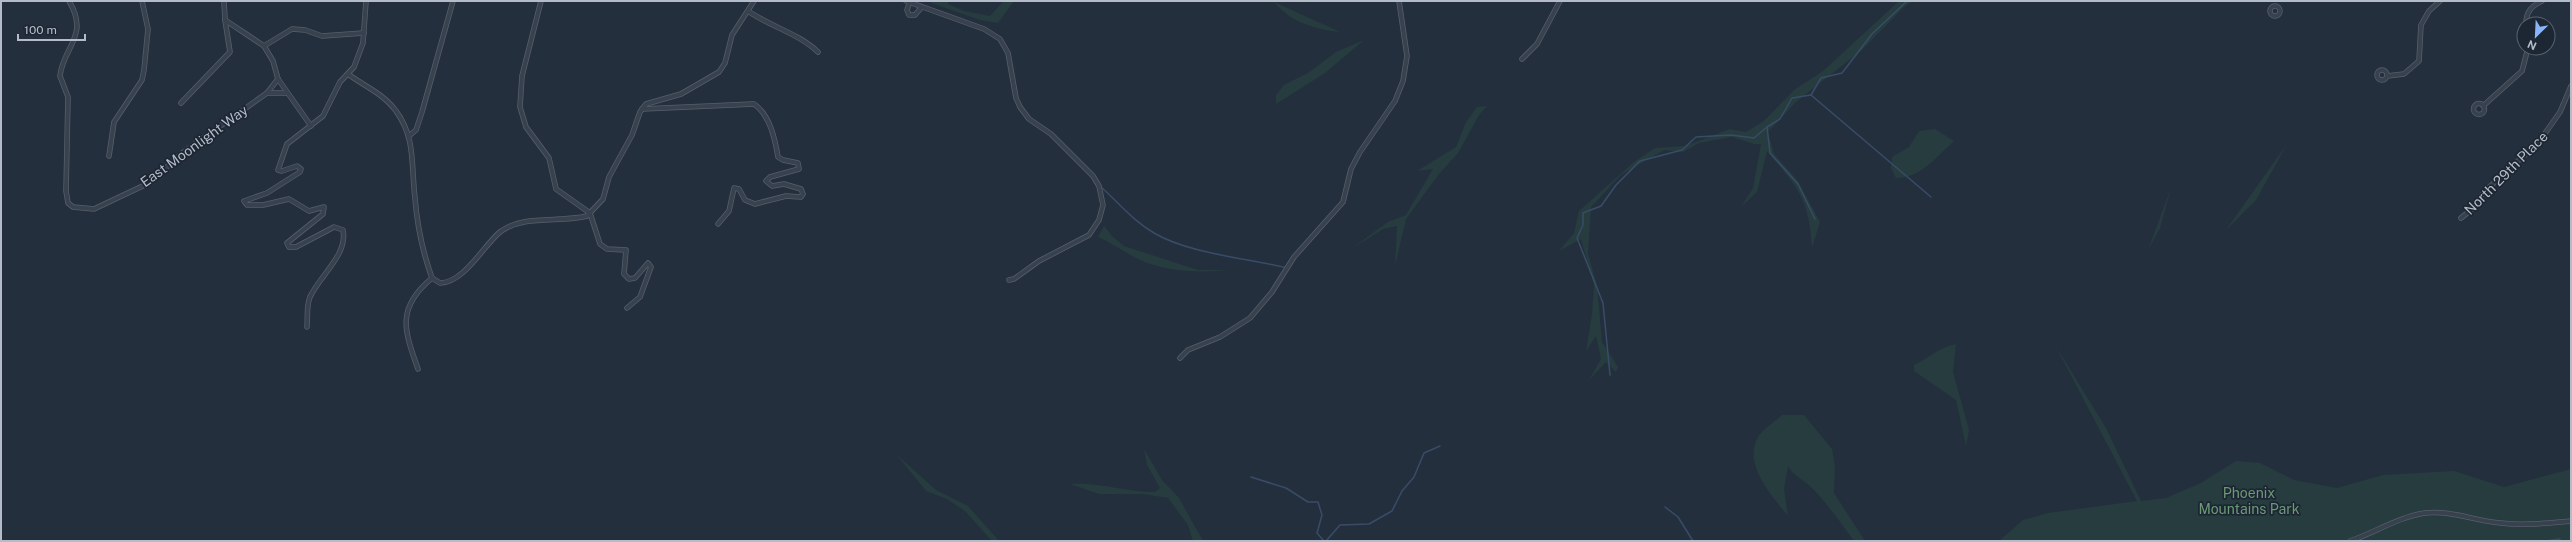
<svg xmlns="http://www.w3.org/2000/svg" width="2572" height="542" font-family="'Public Sans',sans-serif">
<rect width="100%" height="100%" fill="#242f3e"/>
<g fill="#263c3f">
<polygon points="933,1 949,1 948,4 964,11 990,16 1004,1 1014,1 998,23 980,20 931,3"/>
<path d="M1899,1H1913L1903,8L1862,50L1796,102L1768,132L1774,154L1798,181L1820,222L1812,248C1809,198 1798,188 1767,151L1757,192L1741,207L1753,188L1761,144H1754L1732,137L1699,143L1683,152L1664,150L1622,174L1591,207L1588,254L1597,285L1602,342L1618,367L1616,372L1606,362L1589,380L1601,359L1596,336L1586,351L1592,314L1594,285L1581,239L1559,251L1574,233L1579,211L1634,162L1655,148L1685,146L1730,129L1746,132L1764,121L1794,90L1823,71Z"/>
<path d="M1274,2L1340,32C1314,29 1292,23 1274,2Z"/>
<polygon points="1364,40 1325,73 1276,104 1276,95 1284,85 1308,73 1336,52"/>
<polygon points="1487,106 1479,115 1458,153 1439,174 1406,219 1395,266 1397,226 1383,229 1351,249 1388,222 1406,215 1433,169 1417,171 1456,147 1466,122 1477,107"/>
<path d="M1935,129L1954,141C1936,157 1921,178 1896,178L1891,168L1892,157L1909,147L1919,131Z"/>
<polygon points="2287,144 2256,200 2226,230"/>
<polygon points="2171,188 2160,228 2148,250"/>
<path d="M1104,226L1113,237L1124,246L1198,270H1229C1198,273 1164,272 1136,258C1123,251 1111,243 1098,237Z"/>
<path d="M1956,344L1953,372L1969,430L1966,446L1956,400L1914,371V365C1931,357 1936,349 1956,344Z"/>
<polygon points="2055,345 2106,428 2141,501 2166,498 2201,483 2236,461 2260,463 2294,480 2337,488 2383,475 2454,471 2504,487 2571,469 2571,541 1999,541 2023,520 2048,513 2137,501"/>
<path d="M1782,415H1804L1832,449L1835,467L1834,493L1865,541H1854C1840,522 1827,503 1811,487C1803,479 1793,476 1788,466L1784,489L1788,516C1772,496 1744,466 1757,439C1761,430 1775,422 1782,415Z"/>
<path d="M1144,449L1162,480L1179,498L1203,541H1193L1188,525L1168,498L1143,494H1099L1070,484C1098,482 1127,492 1155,492L1160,488L1147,465Z"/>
<polygon points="897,455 936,490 968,506 999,541 992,541 965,511 947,499 926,491"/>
</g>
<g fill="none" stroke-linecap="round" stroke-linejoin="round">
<g stroke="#394c67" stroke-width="1.5">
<polyline points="1811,95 1931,197"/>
<path d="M1101,187C1118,202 1133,221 1154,233C1190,254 1246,258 1287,268"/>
<polyline points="1815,219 1798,184 1770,153 1767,127 1780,119 1792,98 1811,95 1821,78 1842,73 1872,34 1907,1"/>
<polyline points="1610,375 1603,303 1577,238 1583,225 1583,213 1601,206 1616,185 1640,161 1682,150 1696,137 1731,135 1754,138 1767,127"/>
<polyline points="1251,477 1286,488 1308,502 1318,502 1322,515 1317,533 1324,541"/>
<polyline points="1665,507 1678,517 1693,541"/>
<polyline points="1326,541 1340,525 1369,524 1392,511 1402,491 1414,477 1424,453 1440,446"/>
<polyline points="2545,541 2560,539"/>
</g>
<defs>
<g id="street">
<path d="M69,1C90,36 63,47 60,76L68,97L66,191L68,203L73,207L94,209L149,183L182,153L267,93L278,79"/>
<polyline points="224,1 225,20 264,46 273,61 278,79 311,126"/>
<polyline points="541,1 522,76 520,107 526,127 549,158 556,189 590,213 600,244 607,249 626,250 624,274 629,279 635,278 648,263 651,267 640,297 627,308"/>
<polyline points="906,1 984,29 1000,39 1008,53 1016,98 1020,107 1029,119 1051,134 1093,176 1099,186 1103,205 1099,220 1089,235 1039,261 1014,279 1009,280"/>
<polyline points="909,4 907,10 909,15 915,15 921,8"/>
<circle cx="2275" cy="11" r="5"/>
<path d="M748,11C771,27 798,33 818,52"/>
<path d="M2526,24C2526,11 2532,6 2542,1"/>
<polyline points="264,46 292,29 305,30 322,36 364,33"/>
<polyline points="1522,59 1537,44 1560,1"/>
<circle cx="2382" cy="75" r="5"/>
<path d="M348,74C364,86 384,94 396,111C416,138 411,166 415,198C417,224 423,253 432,278"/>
<polyline points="2387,76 2404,74 2419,61 2421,25 2429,11 2440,1"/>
<polyline points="267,93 287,93"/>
<polyline points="181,103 230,52 225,20"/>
<circle cx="2479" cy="109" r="5.5"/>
<polyline points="2483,106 2522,71 2528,48"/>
<path d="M642,109L754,104C770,115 775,139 778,157L783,160L798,163L799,169L770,177L766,181L772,186L784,184L801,189L803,194L801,197L786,196L755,204L745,200L739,189L734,188L729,211L718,224"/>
<polyline points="409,136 416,130 422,112 453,1"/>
<polyline points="109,156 114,122 142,80 144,70 148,29 142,1"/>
<polyline points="2461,218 2472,209 2484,192 2539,142 2560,112 2571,86"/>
<path d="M432,278L440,283C464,283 484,245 500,232C523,214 560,223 587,216L603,199L609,177L632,135L640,112L646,104L681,94L719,72L725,63L732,35L754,1"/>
<path d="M307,327C308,317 306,307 310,297C320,275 348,255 343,230L334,227L296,247H289L287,243L323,214L324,207L309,211L289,199L263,205H247L244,201L267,193L300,172L301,169L297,166L282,171L278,170L287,144L323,116L340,82L354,67L363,43L366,1"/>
<polyline points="1180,358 1188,350 1220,337 1250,318 1272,292 1294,257 1343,202 1351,169 1360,152 1395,101 1403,81 1407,56 1399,1"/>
<path d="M418,369C404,330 396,308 432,278"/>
<path d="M2350,541C2376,532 2398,517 2425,513C2451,510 2475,521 2501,523C2524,526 2547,523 2571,521"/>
</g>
</defs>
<use href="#street" stroke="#565f6c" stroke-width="5.5"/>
<use href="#street" stroke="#38414e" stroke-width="4"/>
</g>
<g text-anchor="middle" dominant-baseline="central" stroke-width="3.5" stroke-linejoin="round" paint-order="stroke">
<g font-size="14" fill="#b4bcc9" stroke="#1d2633">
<text transform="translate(194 146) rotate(-36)">East Moonlight Way</text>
<text transform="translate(2506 173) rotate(-45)">North 29th Place</text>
</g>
<g font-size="14" fill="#6b9a76" stroke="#1d2633">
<text x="2249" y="493">Phoenix<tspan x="2249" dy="16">Mountains Park</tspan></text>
</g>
</g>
<rect width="2572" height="542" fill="none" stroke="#b4bcc9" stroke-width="4"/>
<g transform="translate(2536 36) rotate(204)"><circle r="19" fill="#1d2633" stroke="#59626f"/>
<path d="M0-3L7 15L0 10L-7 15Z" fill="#8ab4f8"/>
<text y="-6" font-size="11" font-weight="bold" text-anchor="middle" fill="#b4bcc9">N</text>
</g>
<path d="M18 34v6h67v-6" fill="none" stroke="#b4bcc9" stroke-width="2"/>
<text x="24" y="34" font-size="12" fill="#b4bcc9" stroke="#1d2633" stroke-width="3" paint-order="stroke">100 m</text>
</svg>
